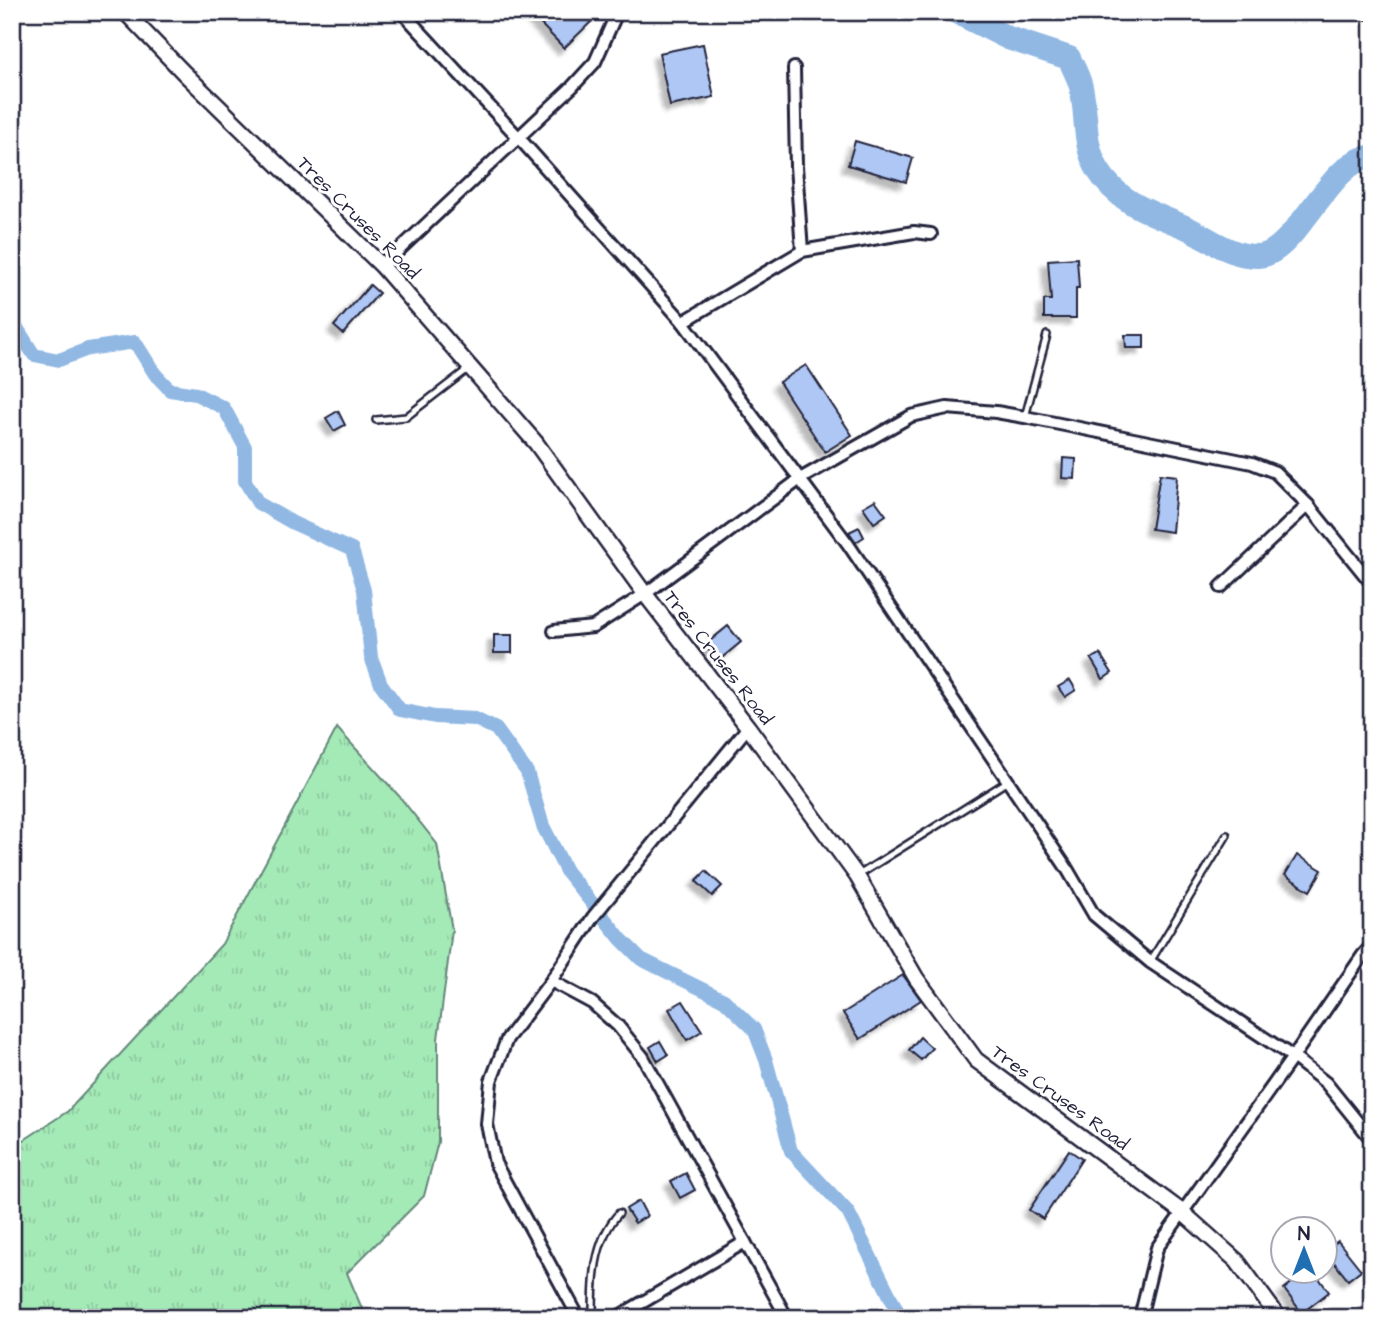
<svg xmlns="http://www.w3.org/2000/svg" width="1384" height="1330" font-family="'Architects Daughter',sans-serif">
<defs>
<pattern id="grass-tufts" width="24" height="20" patternUnits="userSpaceOnUse" patternTransform="scale(1.75)"><rect width="24" height="20" fill="#a4eab7"/><path d="M3 7l-1-3M5 7V3M7 7l1-3M15 17l-1-3M17 17v-4M19 17l1-3" fill="none" stroke="#8dc89e"/></pattern>
<filter id="shadow"><feDropShadow dx="-6" dy="6" stdDeviation="2" flood-color="#0004"/></filter>
</defs>
<rect width="100%" height="100%" fill="#fff"/>
<filter id="ink" filterUnits="userSpaceOnUse"><feTurbulence type="fractalNoise" baseFrequency=".0143" numOctaves="2"/><feDisplacementMap in="SourceGraphic" scale="14" xChannelSelector="R" yChannelSelector="G"/><feConvolveMatrix kernelMatrix="1 2 1 2 8 2 1 2 1" color-interpolation-filters="sRGB"/></filter>
<g filter="url(#ink)">
<polygon fill="url(#grass-tufts)" stroke="#638679" stroke-width="2" points="337,728 399,796 437,844 452,930 438,1039 438,1142 424,1196 347,1273 366,1318 12,1318 12,1148 68,1111 222,944"/>
<g fill="none" stroke-linecap="round" stroke-linejoin="round">
<polyline stroke="#91b8e3" stroke-width="14" points="12,320 34,355 59,360 88,349 135,342 155,374 170,390 196,394 224,408 245,447 245,481 258,503 293,523 352,550 364,590 371,657 381,684 400,710 435,717 475,719 496,729 527,772 543,826 566,871 621,939 641,959 724,1000 754,1029 766,1060 791,1151 848,1212 901,1318"/>
<path stroke="#91b8e3" stroke-width="24" d="M956,12L1008,38L1069,58C1073,67 1079,78 1081,87C1088,117 1082,142 1098,170C1119,204 1152,213 1185,227C1210,238 1230,257 1259,256C1295,255 1332,156 1372,157"/>
</g>
<g fill="#aec7f4" stroke="#22223b" stroke-width="2" filter="url(#shadow)">
<polygon points="529,12 581,12 591,22 564,48"/>
<polygon points="703,44 714,97 670,106 659,53"/>
<polygon points="855,141 913,158 906,182 848,165"/>
<polygon points="1077,258 1079,288 1076,288 1076,318 1044,318 1044,300 1051,300 1048,260"/>
<polygon points="370,285 379,293 343,334 334,326"/>
<polygon points="1125,335 1144,335 1144,348 1126,348"/>
<polygon points="806,365 852,435 825,452 779,382"/>
<polygon points="338,411 345,425 334,431 326,418"/>
<polygon points="1063,458 1076,459 1075,479 1062,478"/>
<polygon points="1160,474 1177,476 1172,532 1151,529"/>
<polygon points="875,500 886,515 874,523 863,507"/>
<polygon points="859,527 864,537 856,542 849,532"/>
<polygon points="728,626 741,642 718,661 705,645"/>
<rect x="494" y="635" width="18" height="18"/>
<polygon points="1100,654 1112,673 1103,679 1091,659"/>
<polygon points="1070,680 1076,690 1065,697 1058,687"/>
<polygon points="1297,855 1322,870 1310,891 1285,875"/>
<polygon points="706,871 722,886 712,896 696,881"/>
<polygon points="903,975 921,1000 860,1039 843,1013"/>
<polygon points="683,1001 702,1031 687,1040 669,1009"/>
<polygon points="920,1037 932,1048 921,1060 909,1050"/>
<polygon points="660,1041 668,1055 658,1061 650,1047"/>
<polygon points="1069,1150 1082,1159 1043,1219 1029,1210"/>
<polygon points="686,1173 695,1190 680,1198 671,1181"/>
<polygon points="639,1201 647,1216 635,1223 626,1209"/>
<polygon points="1338,1241 1361,1270 1348,1280 1325,1251"/>
<polygon points="1308,1270 1313,1270 1329,1292 1302,1313 1284,1289"/>
</g>
<g fill="none" stroke-linecap="round" stroke-linejoin="round">
<defs>
<g id="lane">
<polyline points="1025,417 1047,335"/>
<polyline points="376,420 406,417 468,369"/>
<polyline points="857,876 1008,781"/>
<polyline points="1150,962 1227,835"/>
<path d="M593,1318C593,1281 593,1242 619,1213"/>
</g>
<g id="street">
<polyline points="402,12 519,138 683,322 848,544 1066,867 1094,915 1150,962 1293,1057 1326,1083 1372,1140"/>
<polyline points="1364,12 1372,14"/>
<polyline points="794,68 796,166 802,251"/>
<polyline points="382,266 572,87 595,62 615,17 614,12"/>
<polyline points="683,322 802,251 914,232 931,234"/>
<polyline points="1221,587 1308,505 1372,584"/>
<polyline points="554,631 593,627 645,594 800,479 911,416 947,408 996,412 1025,417 1252,463 1275,472 1308,505"/>
<polyline points="551,981 592,1003 618,1026 643,1057 787,1318"/>
<polyline points="579,1318 495,1163 487,1124 491,1081 507,1039 551,981 593,917 748,727"/>
<polyline points="616,1318 745,1242"/>
<polyline points="1140,1318 1157,1248 1293,1057 1363,955 1372,945"/>
</g>
<polyline id="secondary" points="125,12 184,73 382,266 536,443 645,594 748,727 857,876 916,978 976,1060 1182,1212 1237,1261 1279,1318"/>
</defs>
<use href="#lane" stroke="#22223b" stroke-width="10"/>
<use href="#street" stroke="#22223b" stroke-width="16"/>
<use href="#secondary" stroke="#22223b" stroke-width="19"/>
<use href="#lane" stroke="#fff" stroke-width="5"/>
<use href="#street" stroke="#fff" stroke-width="10"/>
<use href="#secondary" stroke="#fff" stroke-width="14"/>
</g>
</g>
<g text-anchor="middle" dominant-baseline="central" stroke-width="6" stroke-linejoin="round" paint-order="stroke">
<g font-size="19" fill="#22223b" stroke="#fff">
<text transform="translate(358 218) rotate(45)">Tres Cruses Road</text>
<text transform="translate(718 658) rotate(52)">Tres Cruses Road</text>
<text transform="translate(1060 1098) rotate(36)">Tres Cruses Road</text>
</g>
</g>
<rect width="1384" height="1330" fill="none" stroke="#fff" stroke-width="42"/>
<rect x="21" y="21" width="1342" height="1288" fill="none" stroke="#22223b" stroke-width="2.5" filter="url(#ink)"/>
<g transform="translate(1304 1250)"><circle r="33" fill="#ffffff" stroke="#a7a7b1" stroke-width="2"/>
<path d="M0-5L12 26L0 18L-12 26Z" fill="#1f6fb2"/>
<text y="-10" font-size="19" font-weight="bold" text-anchor="middle" fill="#22223b">N</text>
</g>
</svg>
